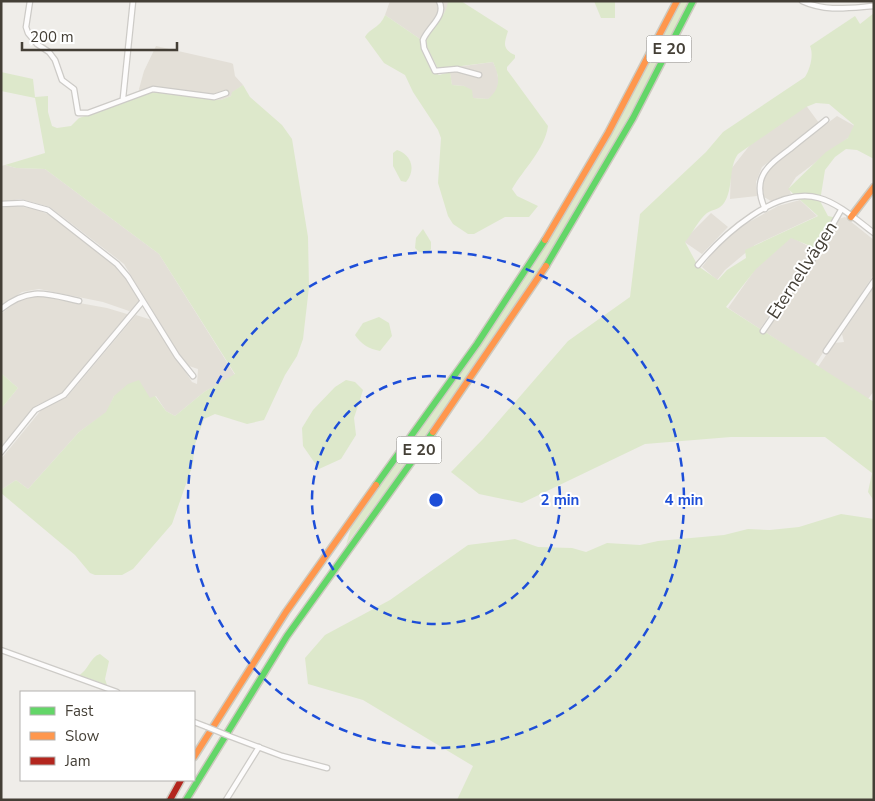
<svg xmlns="http://www.w3.org/2000/svg" width="875" height="801" font-family="'Nunito Sans',sans-serif">
<rect width="100%" height="100%" fill="#efede9"/>
<g fill="#e3dfd7">
<polygon points="390,1 448,1 448,8 425,40 420,39 385,15"/>
<polygon points="156,46 231,63 233,64 235,76 243,85 233,92 231,96 221,100 162,92 141,96 139,89 144,71"/>
<polygon points="493,62 497,71 499,85 495,94 488,99 473,98 464,86 452,85 449,68"/>
<polygon points="805,104 819,123 762,167 756,182 757,196 730,199 731,169 750,145"/>
<polygon points="837,116 860,129 796,177 789,188 791,194 771,201 764,197 762,184 769,168"/>
<polygon points="5,165 16,168 45,169 159,254 235,375 204,392 175,416 166,411 156,396 150,399 114,396 107,412 79,432 28,489 16,480 1,490 1,459 42,409 67,397 136,315 152,320 192,382 197,384 198,369 186,365 124,264 50,207 21,199 1,202 1,166"/>
<polygon points="800,200 817,216 755,245 725,270 717,280 702,267 718,246 740,227 778,206"/>
<polygon points="13,206 33,208 50,215 119,267 140,300 137,308 129,311 103,302 39,289 22,292 1,306 1,208"/>
<polygon points="711,213 728,227 702,254 683,241"/>
<polygon points="845,217 874,240 874,274 815,365 765,332 817,258 838,219"/>
<polygon points="791,237 814,249 779,301 771,303 767,309 771,313 760,329 728,308 756,268"/>
<polygon points="874,287 874,391 868,399 818,367 834,343 844,342 842,334"/>
<polygon points="35,295 107,308 127,314 128,316 62,394 37,405 1,449 1,409 18,388 1,373 1,314 19,300"/>
</g>
<g fill="#dde8cb" fill-rule="evenodd">
<path d="M448,1H461L508,31C504,44 502,49 515,55V58L507,67V70L548,126C545,149 523,170 512,189L517,196L538,206L529,217H505L474,234H468L453,224L448,216L438,183L441,138L438,130L413,92L405,75L384,63L365,37C370,28 380,28 385,15L420,39L435,72L439,75L450,72L452,85L464,86L472,90L473,98L488,99C501,88 500,77 493,62L438,69L425,43C429,27 447,18 448,1Z"/>
<polygon points="594,1 615,1 615,18 601,18"/>
<path d="M681,1H688C626,130 553,252 473,370C432,429 388,487 346,545L352,524C411,443 470,363 525,279C583,190 632,96 681,1Z"/>
<path d="M874,13V159L857,150L846,149L835,157L825,170L820,201L828,216L837,218L820,250L791,238L756,269L726,307L874,402V501L868,492L872,473L825,437H731L645,444L522,503L479,494L451,472L483,439L568,341L630,297L640,214L706,152L723,132L805,77C810,69 814,55 810,46L855,16L860,24ZM816,103L829,104L854,125L848,138L826,152L788,189L818,216L745,250L746,258L727,270L718,280L698,266L685,242C692,234 699,219 707,213C713,209 719,210 724,203C734,188 728,168 738,154L806,107Z"/>
<polygon points="1,72 33,79 35,97 48,96 48,112 52,126 57,128 71,126 79,118 121,104 127,99 150,93 162,92 221,100 231,96 232,92 243,85 250,97 282,125 292,139 308,237 309,287 303,339 297,356 285,375 264,420 247,424 215,414 204,419 194,447 193,464 172,524 133,569 122,575 95,575 90,573 75,555 1,493 1,490 16,480 28,489 79,432 106,412 114,396 128,384 139,380 150,398 155,396 166,411 175,416 204,392 235,374 159,254 45,169 16,168 5,165 45,153 35,98 1,91"/>
<path d="M397,150C412,155 416,170 406,182L401,181L393,166V153Z"/>
<polygon points="423,229 431,242 431,249 428,253 419,252 415,248 416,238"/>
<path d="M379,317L389,323L392,336L380,351C369,349 361,344 355,335L363,323Z"/>
<polygon points="1,373 18,388 1,409"/>
<polygon points="346,380 355,382 363,390 354,418 356,435 341,459 319,469 303,446 302,428 313,410 335,387"/>
<polygon points="841,514 874,519 874,799 872,800 457,800 473,766 363,700 308,684 305,658 325,635 390,600 468,545 515,539 538,547 572,548 586,552 607,543 640,545 658,541 724,535 748,529 770,530 799,527"/>
<path d="M100,654L109,661L105,679L107,685L79,675C88,671 90,657 100,654Z"/>
</g>
<g fill="none" stroke-linecap="round" stroke-linejoin="round">
<defs>
<g id="street">
<polyline points="30,1 26,27 28,33 37,44 49,52 55,60 62,80 74,89 78,113 88,113 153,89 214,97 226,93"/>
<path d="M439,1C447,16 428,27 423,40L424,48L435,71L457,69L479,75"/>
<path d="M802,1C826,12 848,8 874,6"/>
<polyline points="123,98 133,1"/>
<polyline points="1,204 23,203 48,210 117,264 128,277 177,356 193,376"/>
<path d="M765,209C751,178 767,166 790,149C802,139 814,130 826,120"/>
<path d="M698,265C723,235 776,186 819,198C838,203 858,221 874,233"/>
<path d="M1,309C30,286 47,294 79,301"/>
<polyline points="763,331 814,257 841,210"/>
<polyline points="826,351 874,281"/>
<polyline points="1,452 35,410 64,395 142,302"/>
<polyline points="1,650 117,692"/>
<polyline points="194,722 207,727"/>
<polyline points="229,736 282,756 327,768"/>
<polyline points="226,800 259,747"/>
</g>
<g id="fast">
<polyline points="546,266 633,118 693,1"/>
<polyline points="376,485 477,344 545,240"/>
<polyline points="186,800 287,636 433,432"/>
</g>
<g id="slow">
<polyline points="851,217 874,187"/>
<polyline points="545,240 608,133 677,1"/>
<polyline points="433,432 546,266"/>
<polyline points="194,757 286,612 376,485"/>
</g>
<polyline id="jam" points="170,800 181,780"/>
</defs>
<use href="#street" stroke="#cdcbc7" stroke-width="7"/>
<use href="#fast" stroke="#cecac0" stroke-width="9"/>
<use href="#slow" stroke="#cecac0" stroke-width="9"/>
<use href="#jam" stroke="#cecac0" stroke-width="9"/>
<use href="#street" stroke="#fdfcfc" stroke-width="4.5"/>
<use href="#fast" stroke="#63d668" stroke-width="6"/>
<use href="#slow" stroke="#ff974d" stroke-width="6"/>
<use href="#jam" stroke="#b3261e" stroke-width="6"/>
<defs>
<polyline id="street-bridge" points="207,727 229,736"/>
</defs>
<use href="#street-bridge" stroke="#cdcbc7" stroke-width="7" stroke-linecap="butt"/>
<use href="#street-bridge" stroke="#fdfcfc" stroke-width="4.5"/>
</g>
<g fill="none" stroke="#1d4ed8" stroke-width="2.5" stroke-dasharray="9 6">
<circle cx="436" cy="500" r="124"/>
<circle cx="436" cy="500" r="248"/>
</g>
<g text-anchor="middle" dominant-baseline="central" stroke-width="4" stroke-linejoin="round" paint-order="stroke">
<g fill="#fff" stroke="#7c7972" stroke-width="1">
<rect x="646.5" y="35.5" width="45" height="27" rx="4"/>
<rect x="396.5" y="436.5" width="45" height="27" rx="4"/>
</g>
<g font-size="16" font-weight="bold" fill="#443f36">
<text x="669" y="49">E 20</text>
<text x="419" y="450">E 20</text>
</g>
<g font-size="18" fill="#443f36" stroke="#fff">
<text transform="translate(802 270) rotate(-57)">Eternellvägen</text>
</g>
</g>
<circle cx="436" cy="500" r="8" fill="#1d4ed8" stroke="#fff" stroke-width="2.5"/>
<g font-size="15" text-anchor="middle" font-weight="bold" fill="#1d4ed8" stroke="#fff" stroke-width="4" stroke-linejoin="round" paint-order="stroke">
<text x="560" y="505">2 min</text>
<text x="684" y="505">4 min</text>
</g>
<rect width="875" height="801" fill="none" stroke="#443f36" stroke-width="5"/>
<rect x="20" y="691" width="175" height="90" fill="#ffffff" stroke="#b4b2af"/>
<rect x="30" y="707" width="25" height="8" fill="#63d668" stroke="#b4b2af"/>
<text x="65" y="716" font-size="15" fill="#443f36">Fast</text>
<rect x="30" y="732" width="25" height="8" fill="#ff974d" stroke="#b4b2af"/>
<text x="65" y="741" font-size="15" fill="#443f36">Slow</text>
<rect x="30" y="757" width="25" height="8" fill="#b3261e" stroke="#b4b2af"/>
<text x="65" y="766" font-size="15" fill="#443f36">Jam</text>
<path d="M22 42v8h155v-8" fill="none" stroke="#443f36" stroke-width="2.5"/>
<text x="30" y="42" font-size="15" fill="#443f36" stroke="#ffffff" stroke-width="4" paint-order="stroke">200 m</text>
</svg>
